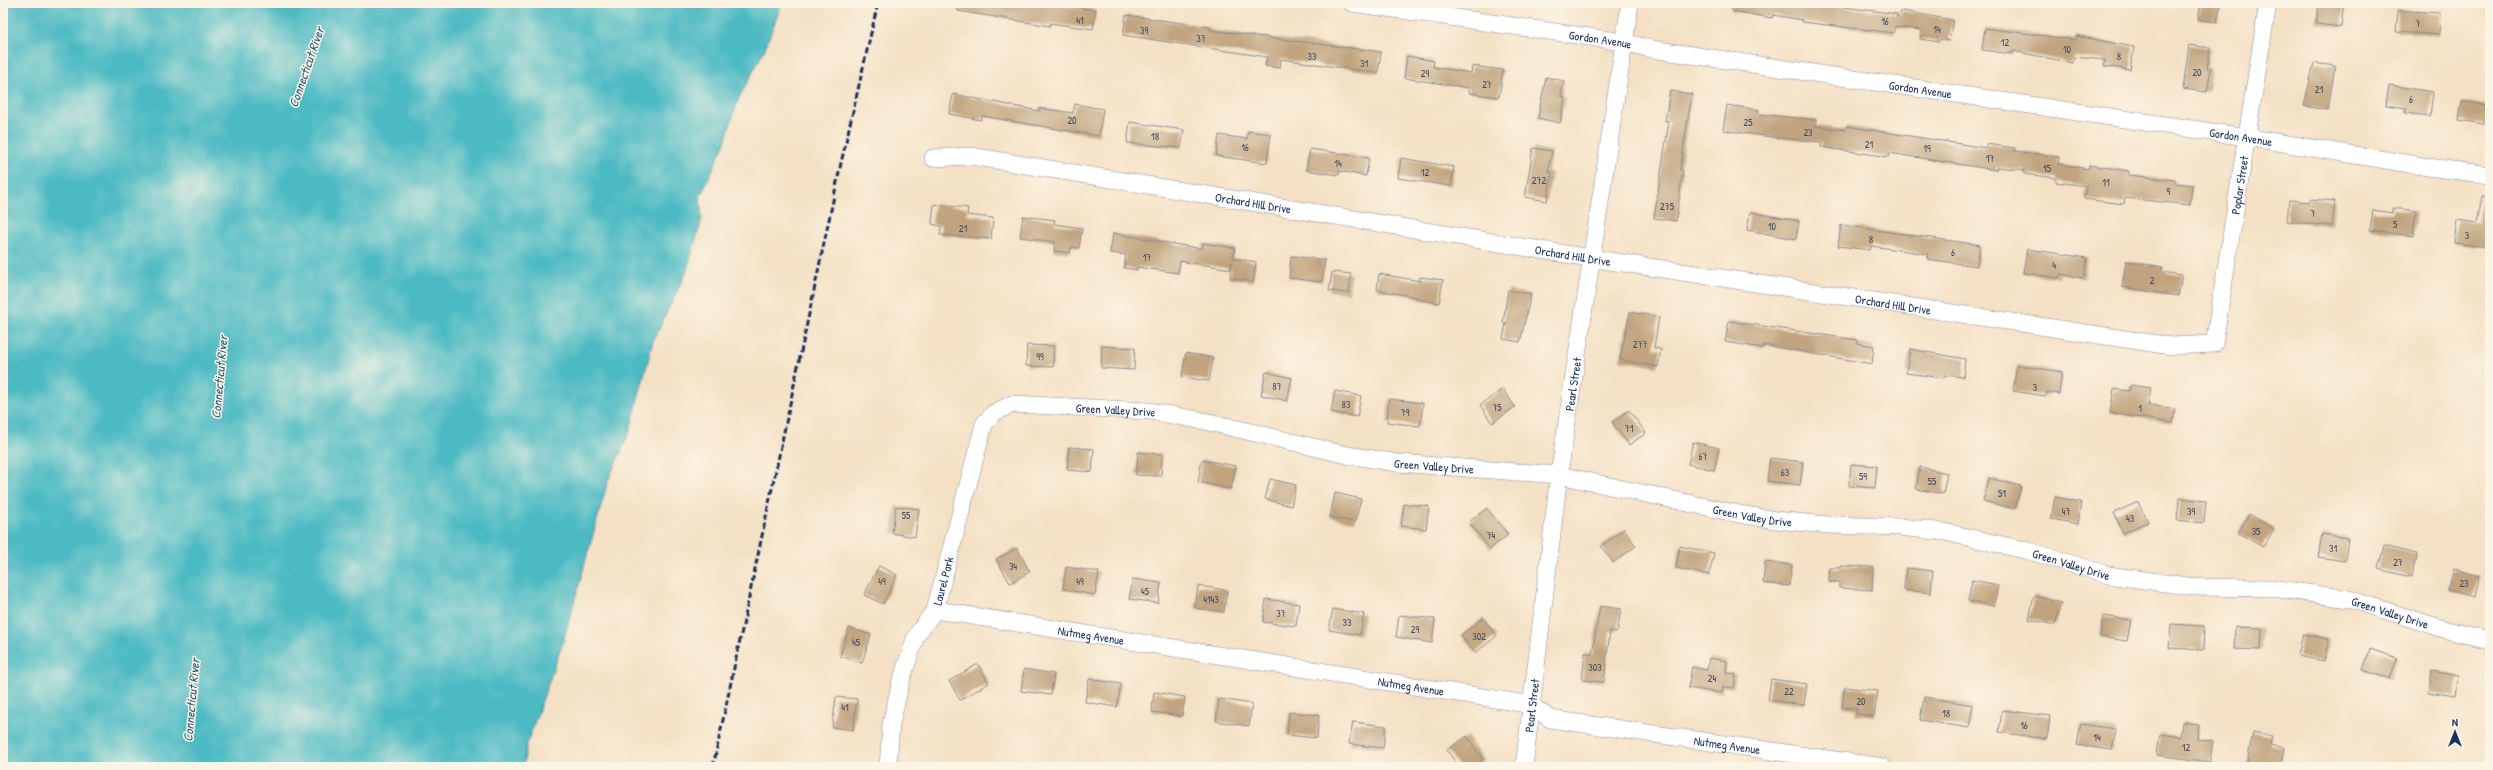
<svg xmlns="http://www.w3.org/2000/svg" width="2493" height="770" font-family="'Patrick Hand',sans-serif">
<rect width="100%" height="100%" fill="#fcf5e5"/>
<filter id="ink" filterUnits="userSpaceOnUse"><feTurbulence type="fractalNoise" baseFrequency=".025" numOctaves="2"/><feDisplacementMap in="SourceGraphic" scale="8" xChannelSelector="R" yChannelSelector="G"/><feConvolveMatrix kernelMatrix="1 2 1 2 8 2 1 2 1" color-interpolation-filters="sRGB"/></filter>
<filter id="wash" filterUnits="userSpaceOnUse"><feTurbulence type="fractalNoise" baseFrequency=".012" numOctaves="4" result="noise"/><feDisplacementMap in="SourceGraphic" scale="16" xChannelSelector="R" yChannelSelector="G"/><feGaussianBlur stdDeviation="0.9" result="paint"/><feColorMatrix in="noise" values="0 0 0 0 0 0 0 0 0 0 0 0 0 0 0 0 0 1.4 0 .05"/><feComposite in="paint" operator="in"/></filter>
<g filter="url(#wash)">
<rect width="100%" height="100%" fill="#f4e1c5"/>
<polygon fill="#4bbac3" stroke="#337490" points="3,3 782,3 764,51 738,100 725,142 700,197 702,219 686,273 653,341 630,431 608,481 563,642 527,743 523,767 3,767"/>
<g id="blocks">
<g fill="#c1a47f">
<polygon points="958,3 1047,3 1096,10 1093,29 1050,23 1050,26 958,11"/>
<polygon points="1732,3 1845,3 1844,7 1897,14 1896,18 1902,11 1953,20 1949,41 1939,39 1939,42 1920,39 1922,30 1895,27 1894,33 1802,22 1802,20 1773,15 1772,18 1732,11"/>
<polygon points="2201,3 2221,3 2217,22 2198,19"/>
<polygon points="2319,3 2344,3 2341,27 2316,24"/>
<polygon points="2398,10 2440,13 2439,35 2396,32"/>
<polygon points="1126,15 1210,27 1210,30 1381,52 1378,73 1281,59 1280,68 1265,66 1267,57 1123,35"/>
<polygon points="1985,28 2076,40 2076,36 2134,47 2130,70 2104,66 2105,60 2074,57 2073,63 2013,51 2012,54 1982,50"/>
<polygon points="2189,45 2210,48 2207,68 2211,68 2207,92 2183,89"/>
<polygon points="1407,56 1434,61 1433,67 1471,73 1472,66 1503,70 1499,97 1469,93 1469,88 1404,78"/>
<polygon points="2314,63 2335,66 2328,110 2304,106"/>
<polygon points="1546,77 1564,81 1561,96 1565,97 1560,123 1538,118"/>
<polygon points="2389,85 2433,92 2430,116 2405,113 2406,108 2386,105"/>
<polygon points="1670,91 1692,94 1680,170 1683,170 1676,221 1654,218 1669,121 1665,121"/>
<polygon points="953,94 1039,111 1039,108 1073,113 1075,104 1103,109 1099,136 982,116 981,120 949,114"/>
<polygon points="2462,101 2490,106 2490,125 2459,120"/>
<polygon points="1727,105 1759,110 1758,114 1816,120 1816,126 1846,130 1846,126 1986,148 1986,144 2015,148 2015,151 2059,157 2058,164 2089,169 2089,165 2129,171 2128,175 2175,180 2175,183 2192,185 2190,205 2125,198 2124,204 2084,199 2086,186 2056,182 2056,178 2024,174 2024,170 1997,167 1996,170 1889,153 1889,157 1821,147 1822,142 1771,137 1723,130"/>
<polygon points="1130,122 1184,130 1181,148 1127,143"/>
<polygon points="1248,131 1271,134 1267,163 1216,156 1219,135 1247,139"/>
<polygon points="1533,148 1552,151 1548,171 1552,172 1547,201 1525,197"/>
<polygon points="1310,149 1369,158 1366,176 1339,171 1339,175 1306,170"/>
<polygon points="1401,158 1454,167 1451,186 1398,178"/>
<polygon points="2482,196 2490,197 2487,247 2454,243 2457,220 2477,223"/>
<polygon points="2310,199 2335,201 2332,226 2287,221 2289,200 2310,202"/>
<polygon points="934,204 968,208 967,215 993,218 991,239 940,235 941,226 932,224"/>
<polygon points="2392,208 2416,211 2413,236 2370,230 2373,210 2392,213"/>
<polygon points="1750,212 1799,221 1796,239 1747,230"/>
<polygon points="1023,216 1055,220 1054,224 1082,228 1079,248 1071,247 1070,253 1054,251 1055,242 1020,237"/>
<polygon points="1841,225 1980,245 1977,266 1927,259 1928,254 1871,246 1870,250 1838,246"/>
<polygon points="1113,233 1202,249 1203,243 1235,248 1233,258 1256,262 1253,282 1230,278 1232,262 1231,269 1180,261 1178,273 1137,267 1137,270 1124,268 1126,255 1110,253"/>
<polygon points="2027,249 2087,258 2084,278 2060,274 2059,278 2023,273"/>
<polygon points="1291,256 1325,260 1322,282 1289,278"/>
<polygon points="2126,261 2163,267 2162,272 2182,275 2178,296 2122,287"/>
<polygon points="1332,272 1351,274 1349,293 1329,291"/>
<polygon points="1379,274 1420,281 1420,277 1443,280 1439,303 1417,299 1417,297 1377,290"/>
<polygon points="1508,290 1531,294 1520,342 1503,339 1506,323 1503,323"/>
<polygon points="1630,312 1659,317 1654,348 1661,349 1658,367 1620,360"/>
<polygon points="1729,321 1857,340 1857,343 1874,346 1872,364 1764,345 1763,348 1725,342"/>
<polygon points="1027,345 1054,346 1053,367 1026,366"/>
<polygon points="1102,346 1135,348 1134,370 1101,368"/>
<polygon points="1910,349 1965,359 1963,377 1944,375 1944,378 1906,373"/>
<polygon points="1186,353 1213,358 1209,381 1182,377"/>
<polygon points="2017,365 2062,372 2059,394 2047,392 2046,396 2013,391"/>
<polygon points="1266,372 1292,378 1287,401 1261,395"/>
<polygon points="2131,385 2151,388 2148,405 2175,409 2173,423 2110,413 2114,389 2129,391"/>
<polygon points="1503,389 1515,407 1492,423 1480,405"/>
<polygon points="1335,391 1361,396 1357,417 1331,412"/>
<polygon points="1389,399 1423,403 1420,426 1387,422"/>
<polygon points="1629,410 1646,433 1629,445 1612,422"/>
<polygon points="1693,442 1719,448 1714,470 1688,464"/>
<polygon points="1069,447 1094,449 1092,472 1067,470"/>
<polygon points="1138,452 1162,454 1161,476 1136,475"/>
<polygon points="1770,458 1803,462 1800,485 1767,481"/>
<polygon points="1202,460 1236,466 1231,489 1198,482"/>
<polygon points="1851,464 1877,466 1875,488 1849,486"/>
<polygon points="1920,467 1947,473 1943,494 1916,489"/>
<polygon points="1989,478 2021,486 2015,509 1983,501"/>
<polygon points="1270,479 1296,485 1291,506 1265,499"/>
<polygon points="1335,493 1361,499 1355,522 1330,517"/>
<polygon points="2055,497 2081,502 2078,524 2051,519"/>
<polygon points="2179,498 2206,501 2204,523 2177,520"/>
<polygon points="2138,502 2148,522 2123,533 2114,513"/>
<polygon points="1404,504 1429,506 1426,529 1401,526"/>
<polygon points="896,506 919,509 915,537 892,533"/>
<polygon points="1487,508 1508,535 1490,549 1469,522"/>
<polygon points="2249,514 2274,529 2263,547 2238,533"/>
<polygon points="1624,529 1636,546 1613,563 1601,546"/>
<polygon points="2322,534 2348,538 2345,561 2318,557"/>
<polygon points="1680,546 1714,553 1709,575 1676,568"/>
<polygon points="2384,546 2417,554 2411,577 2378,569"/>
<polygon points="1017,548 1030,572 1010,583 996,559"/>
<polygon points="1765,562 1792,565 1789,586 1763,583"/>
<polygon points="879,566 897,575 883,604 864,595"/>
<polygon points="1840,566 1873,567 1872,590 1839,588 1839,582 1829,582 1829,568 1840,568"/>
<polygon points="1066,567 1099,572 1095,595 1063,589"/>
<polygon points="1906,568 1933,571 1931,593 1904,590"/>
<polygon points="2454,569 2480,576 2474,597 2448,590"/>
<polygon points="1133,579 1161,583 1158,603 1129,599"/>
<polygon points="1972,580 1998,585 1994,606 1968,601"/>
<polygon points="1198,586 1227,590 1224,612 1195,608"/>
<polygon points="2034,596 2061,603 2055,625 2029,619"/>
<polygon points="1266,599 1299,604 1296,626 1263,622"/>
<polygon points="1600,606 1621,609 1617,632 1610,631 1604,682 1582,680 1585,653 1592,654"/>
<polygon points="1333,609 1364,614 1360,635 1329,630"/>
<polygon points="1399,615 1435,619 1432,643 1396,637"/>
<polygon points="2103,616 2131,620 2127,641 2100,637"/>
<polygon points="1483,618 1497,636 1475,653 1461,635"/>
<polygon points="2171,624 2204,626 2203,650 2169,648"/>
<polygon points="2235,627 2262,628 2261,650 2234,649"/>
<polygon points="849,628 871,635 862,663 840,656"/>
<polygon points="2303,634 2329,639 2324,661 2298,656"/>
<polygon points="2370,649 2397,658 2390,679 2363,670"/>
<polygon points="1709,658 1727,661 1726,673 1736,674 1734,688 1723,687 1722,693 1688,688 1692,667 1707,670"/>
<polygon points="978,664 989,683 960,700 949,681"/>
<polygon points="1024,669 1054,674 1051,695 1021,691"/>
<polygon points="2432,671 2458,676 2455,696 2429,692"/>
<polygon points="1089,679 1121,684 1117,707 1085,702"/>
<polygon points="1771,679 1807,684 1804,705 1768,700"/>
<polygon points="1845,687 1878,691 1874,716 1856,714 1857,709 1842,707"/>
<polygon points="1154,692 1185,697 1182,716 1152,712"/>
<polygon points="836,697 857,699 853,730 832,727"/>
<polygon points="1924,697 1973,705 1969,728 1920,720"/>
<polygon points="1219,699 1252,704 1249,726 1216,721"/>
<polygon points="2002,710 2050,716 2047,739 1999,732"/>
<polygon points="1289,712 1319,715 1317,738 1287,735"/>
<polygon points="1353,722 1386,726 1383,748 1349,744"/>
<polygon points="2182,722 2199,724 2197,739 2213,741 2210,762 2157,755 2160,734 2180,737"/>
<polygon points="2081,724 2116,729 2112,750 2077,745"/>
<polygon points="2253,732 2272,736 2270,745 2284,748 2280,767 2246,767"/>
<polygon points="1467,736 1483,760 1473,767 1459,767 1447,750"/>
</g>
</g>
</g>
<g filter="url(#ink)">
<use href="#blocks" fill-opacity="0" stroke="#888892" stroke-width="1"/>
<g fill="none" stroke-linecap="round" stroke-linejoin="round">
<defs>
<g id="street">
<path id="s1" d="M1352,3L1624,42L1651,49L2246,137L2428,167L2490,175"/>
<path id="s2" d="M933,158L971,156L1590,258L2171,346L2214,344L2268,3"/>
<path id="s3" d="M935,610L1514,702L1531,705L1550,719L1883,767"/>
<path id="s4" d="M888,767L891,724L901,681L916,636L935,610L984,424L994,413L1012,404L1150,411L1209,422L1347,455L1398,463L1559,475L1739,514L1775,520L1828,525L1900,527L1945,532L2029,551L2108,575L2194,587L2272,588L2349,599L2450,631L2490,640"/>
<path id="s5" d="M1524,767L1559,475L1630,3"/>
</g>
</defs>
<use href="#street" stroke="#888892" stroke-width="18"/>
<use href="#street" stroke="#fff" stroke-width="17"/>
<polyline stroke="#1b2f5e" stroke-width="3" stroke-dasharray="6 3" stroke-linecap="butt" points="713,767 841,163 878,3"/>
</g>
</g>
<g text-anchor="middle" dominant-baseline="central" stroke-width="3" stroke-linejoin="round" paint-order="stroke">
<g font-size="10" fill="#444c66">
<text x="1080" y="20">41</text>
<text x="1885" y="21">16</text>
<text x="2418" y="23">7</text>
<text x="1937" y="29">14</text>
<text x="1144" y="30">39</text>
<text x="1201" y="38">37</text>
<text x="2005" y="42">12</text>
<text x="2067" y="49">10</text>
<text x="1312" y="56">33</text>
<text x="2119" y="56">8</text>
<text x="1364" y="63">31</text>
<text x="2197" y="72">20</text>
<text x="1425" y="73">29</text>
<text x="1487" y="84">27</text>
<text x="2319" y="89">21</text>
<text x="2411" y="99">6</text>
<text x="1072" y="120">20</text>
<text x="1748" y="122">25</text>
<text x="1808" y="132">23</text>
<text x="1155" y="136">18</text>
<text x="1869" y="144">21</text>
<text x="1245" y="147">16</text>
<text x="1927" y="148">19</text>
<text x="1990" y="158">17</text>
<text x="1338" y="163">14</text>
<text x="2047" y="168">15</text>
<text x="1425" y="172">12</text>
<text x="1539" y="180">272</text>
<text x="2106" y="182">11</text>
<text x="2168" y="191">9</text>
<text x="1667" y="206">275</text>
<text x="2313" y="213">7</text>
<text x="2395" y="224">5</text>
<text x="1772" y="226">10</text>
<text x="963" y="228">21</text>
<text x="2467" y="235">3</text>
<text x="1871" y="239">8</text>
<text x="1953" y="252">6</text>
<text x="1147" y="257">17</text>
<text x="2054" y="265">4</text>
<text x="2152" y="280">2</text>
<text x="1640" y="344">277</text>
<text x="1040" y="356">99</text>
<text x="1277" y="386">87</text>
<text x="2035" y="387">3</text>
<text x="1346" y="404">83</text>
<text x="1497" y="407">75</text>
<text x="2140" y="408">1</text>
<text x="1405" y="412">79</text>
<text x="1629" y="428">71</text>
<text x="1703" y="456">67</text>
<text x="1785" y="472">63</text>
<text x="1863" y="476">59</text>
<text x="1932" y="481">55</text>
<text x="2002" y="493">51</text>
<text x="2066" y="511">47</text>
<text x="2191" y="511">39</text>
<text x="906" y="515">55</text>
<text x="2130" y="518">43</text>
<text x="2256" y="531">35</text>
<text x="1491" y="535">74</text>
<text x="2333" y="548">31</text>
<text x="2398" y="562">27</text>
<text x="1013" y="566">34</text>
<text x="882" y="581">49</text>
<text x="1080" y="581">49</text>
<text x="2464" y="583">23</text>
<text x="1145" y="591">45</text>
<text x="1211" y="599">4143</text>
<text x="1281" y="613">37</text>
<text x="1347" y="622">33</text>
<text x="1415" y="629">29</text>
<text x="1479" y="636">302</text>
<text x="856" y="642">45</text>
<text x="1595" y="667">303</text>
<text x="1712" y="678">24</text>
<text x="1789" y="691">22</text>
<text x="1861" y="701">20</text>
<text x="845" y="707">41</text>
<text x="1946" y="713">18</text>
<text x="2024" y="725">16</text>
<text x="2097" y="737">14</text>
<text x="2186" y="747">12</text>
</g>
<g font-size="12" fill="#1b2f5e" stroke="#fcf5e5">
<text stroke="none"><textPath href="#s1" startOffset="251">Gordon Avenue</textPath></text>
<text stroke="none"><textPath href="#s1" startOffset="575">Gordon Avenue</textPath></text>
<text stroke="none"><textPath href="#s1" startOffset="899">Gordon Avenue</textPath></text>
<text stroke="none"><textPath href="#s2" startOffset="1457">Poplar Street</textPath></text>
<text stroke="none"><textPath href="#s2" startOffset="324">Orchard Hill Drive</textPath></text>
<text stroke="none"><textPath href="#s2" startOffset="648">Orchard Hill Drive</textPath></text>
<text stroke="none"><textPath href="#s2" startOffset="972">Orchard Hill Drive</textPath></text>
<text stroke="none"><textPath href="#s5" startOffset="386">Pearl Street</textPath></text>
<text stroke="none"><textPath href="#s4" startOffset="498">Green Valley Drive</textPath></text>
<text stroke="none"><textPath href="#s4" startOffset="822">Green Valley Drive</textPath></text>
<text stroke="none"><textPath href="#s4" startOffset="1145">Green Valley Drive</textPath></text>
<text stroke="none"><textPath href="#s4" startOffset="1469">Green Valley Drive</textPath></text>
<text stroke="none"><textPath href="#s4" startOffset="197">Laurel Park</textPath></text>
<text stroke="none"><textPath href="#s4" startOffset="1793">Green Valley Drive</textPath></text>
<text stroke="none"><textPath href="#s3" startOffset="158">Nutmeg Avenue</textPath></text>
<text stroke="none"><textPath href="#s3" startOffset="482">Nutmeg Avenue</textPath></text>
<text stroke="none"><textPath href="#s5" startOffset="62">Pearl Street</textPath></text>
<text stroke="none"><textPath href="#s3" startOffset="806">Nutmeg Avenue</textPath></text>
</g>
<g font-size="13" font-style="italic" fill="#29597c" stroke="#fcf5e5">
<text transform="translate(306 67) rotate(-71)">Connecticut River</text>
<text transform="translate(219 377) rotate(-85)">Connecticut River</text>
<text transform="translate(191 700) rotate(-85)">Connecticut River</text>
</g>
</g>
<rect width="2493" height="770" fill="none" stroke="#fcf5e5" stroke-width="16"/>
<g transform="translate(2455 732)" stroke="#fcf5e5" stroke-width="3" paint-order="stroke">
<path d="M0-3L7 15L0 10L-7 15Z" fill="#1b2f5e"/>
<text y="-6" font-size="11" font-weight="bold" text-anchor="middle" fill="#1b2f5e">N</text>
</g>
</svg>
